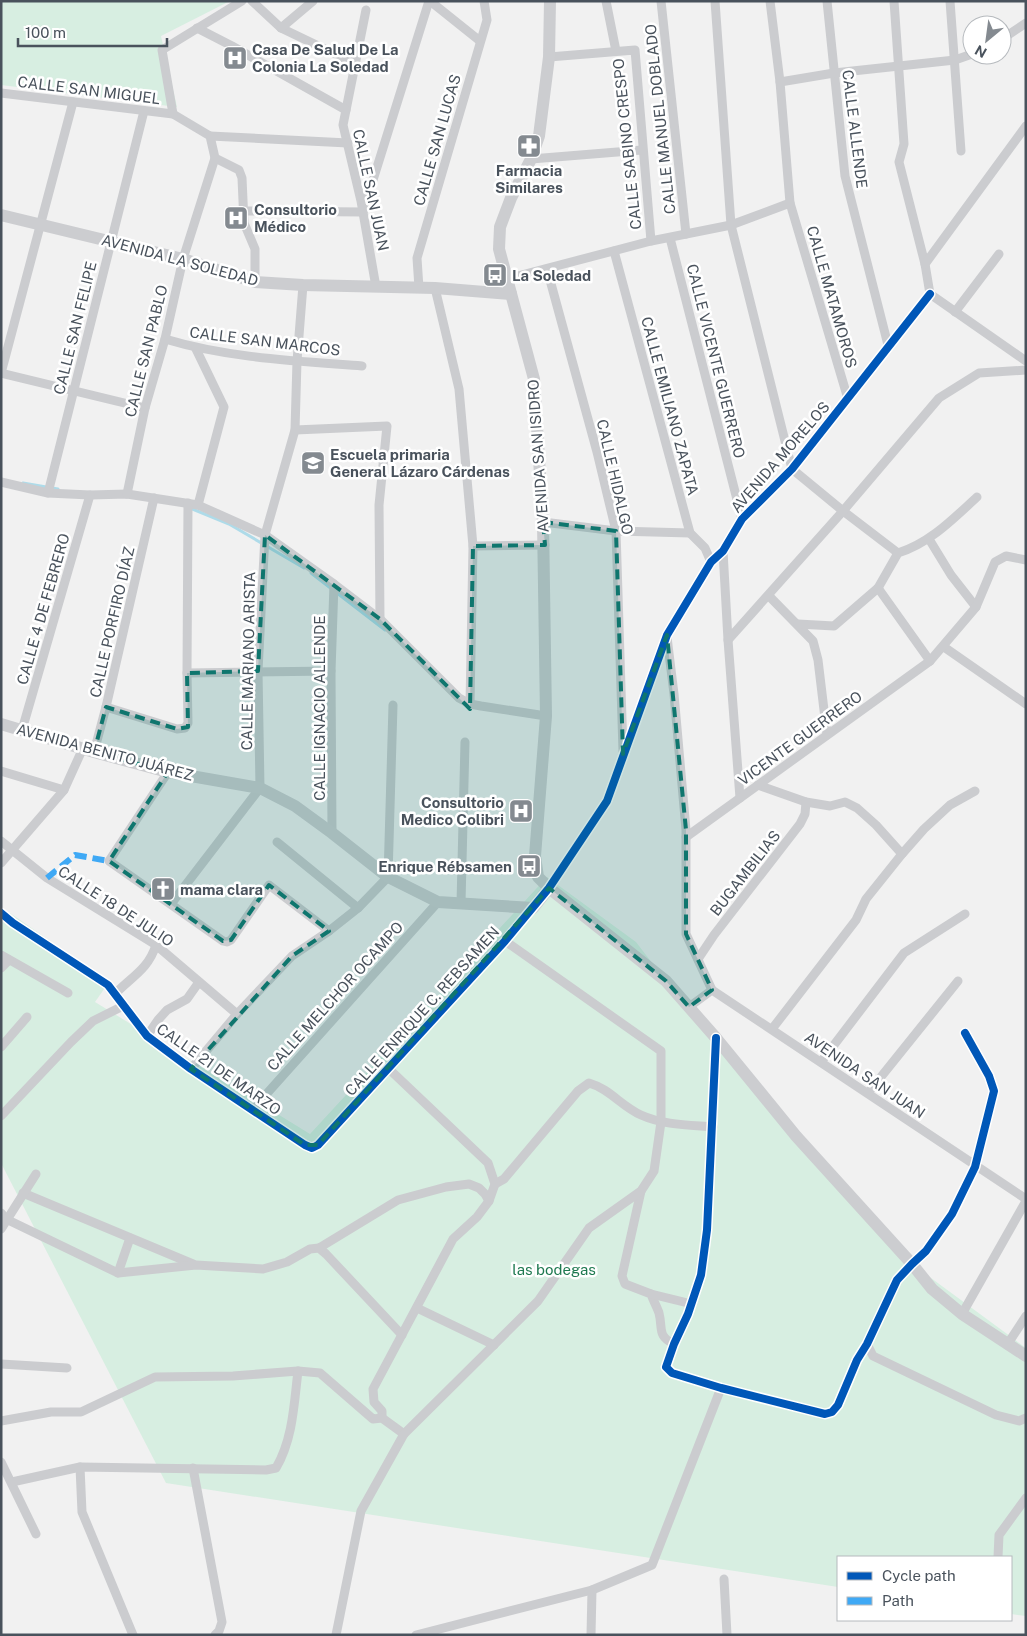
<svg xmlns="http://www.w3.org/2000/svg" width="1027" height="1636" font-family="'Public Sans',sans-serif">
<rect width="100%" height="100%" fill="#f1f1f1"/>
<g fill="#d7eee1">
<polygon points="1,1 230,1 161,36 177,107 1,85"/>
<polygon points="547,877 636,942 666,981 912,1264 1026,1348 1026,1616 1011,1614 1011,1557 838,1557 838,1587 166,1483 1,1163 1,921 10,913 109,982 95,1002 310,1134"/>
</g>
<g fill="none" stroke-linecap="round" stroke-linejoin="round">
<g stroke="#aedbe9" stroke-width="3">
<polyline points="23,483 58,489"/>
<polyline points="190,508 229,524 304,568"/>
<polyline points="311,573 385,630"/>
</g>
<g stroke="#cbcccf" stroke-width="9">
<polyline points="252,1 281,28 356,64"/>
<polyline points="430,1 480,41"/>
<polyline points="606,1 616,51"/>
<polyline points="661,1 686,234"/>
<polyline points="715,1 731,225 792,469 843,511 898,553"/>
<polyline points="770,1 780,82 790,203 848,399"/>
<polyline points="827,1 845,176 888,345"/>
<polyline points="894,1 904,144 899,162 925,264 930,294"/>
<polyline points="950,1 961,151"/>
<polyline points="366,10 343,125 361,201 376,287"/>
<polyline points="197,28 232,46 346,110"/>
<polyline points="281,28 313,1"/>
<polyline points="1002,39 1026,23"/>
<polyline points="549,57 635,50 651,241"/>
<polyline points="780,82 834,73 955,60 972,54"/>
<polyline points="1,93 173,114 210,136 215,158 239,170 242,178 244,223 255,249 255,282"/>
<polyline points="173,114 162,50 242,1"/>
<polyline points="210,136 348,143"/>
<polyline points="531,159 642,150"/>
<polyline points="244,211 363,212 429,1"/>
<polyline points="670,238 742,519"/>
<polyline points="614,251 690,533 705,548 711,562"/>
<polyline points="925,264 1026,126"/>
<polyline points="547,269 597,452 616,531 623,751"/>
<polyline points="507,279 651,241 731,225 790,203"/>
<polyline points="419,288 417,258 487,20 484,1"/>
<polyline points="435,288 459,389 473,546 470,704"/>
<polyline points="930,294 1026,361"/>
<polyline points="955,312 999,254"/>
<path d="M165,339C228,358 296,361 362,366"/>
<polyline points="196,349 224,407 198,505"/>
<polyline points="1,373 73,102"/>
<polyline points="1,373 145,408"/>
<polyline points="295,430 387,426 379,505 380,619"/>
<polyline points="1,482 48,493 90,495 127,494 198,505 265,535 334,584 380,619 459,698 470,704 481,706 546,716"/>
<polyline points="48,493 144,111"/>
<polyline points="127,494 145,408 165,339 183,259 215,158"/>
<polyline points="543,522 616,531 690,533"/>
<polyline points="929,539 951,575 976,607"/>
<polyline points="473,546 545,545"/>
<polyline points="723,551 728,640 740,798"/>
<polyline points="878,588 930,661"/>
<polyline points="769,596 813,641 818,660 827,735"/>
<path d="M798,624L834,626L878,588L898,553C930,543 953,519 977,497"/>
<polyline points="667,637 674,694 686,830 686,934 712,990"/>
<polyline points="728,640 843,511 939,398 979,373 1026,370"/>
<polyline points="944,647 1026,704"/>
<polyline points="187,673 331,671"/>
<polyline points="106,707 177,729 185,728 188,723 187,673 188,503"/>
<polyline points="22,730 90,495"/>
<polyline points="94,752 106,707 154,498"/>
<polyline points="1,771 64,790"/>
<polyline points="168,772 109,861 223,941 227,942 231,940 269,885 329,931"/>
<polyline points="758,785 806,802 830,806 845,802 857,808 876,825 902,854"/>
<polyline points="332,833 331,671 334,584"/>
<polyline points="686,837 930,661 976,607 995,562 1006,556 1026,560"/>
<polyline points="1,841 47,878 156,945 237,1014"/>
<polyline points="277,842 358,908"/>
<polyline points="1,863 64,790 83,748"/>
<polyline points="549,888 607,801 667,635 711,562 723,551 742,519 792,469 930,294"/>
<polyline points="461,903 465,742"/>
<polyline points="171,904 260,788 258,671 265,535 295,430 297,361 303,285"/>
<polyline points="1,913 13,923 108,985 147,1036 191,1069 305,1145 312,1148 318,1145 389,1069 533,908"/>
<polyline points="1,955 68,993"/>
<polyline points="698,959 714,935 800,824 805,814 806,802"/>
<polyline points="1,968 9,960"/>
<path d="M115,994C131,977 148,970 156,945"/>
<polyline points="689,1007 712,990 1026,1199"/>
<polyline points="772,1029 856,920 866,899 902,854 924,829 950,805 975,791"/>
<polyline points="147,1036 158,1020 167,1010 187,999 199,982"/>
<polyline points="716,1038 707,1230 701,1275 688,1314 674,1344 666,1367 672,1373 721,1388 825,1414 832,1412 838,1405 857,1360 867,1344 897,1280 912,1264 926,1251 952,1214 975,1167 994,1091 989,1076 965,1033"/>
<polyline points="1,1047 27,1017"/>
<polyline points="821,1062 904,953 965,914"/>
<polyline points="191,1069 237,1014 292,956 329,931 358,908 388,877 393,705"/>
<polyline points="868,1093 958,981"/>
<polyline points="253,1109 438,902"/>
<polyline points="1,1116 71,1042 93,1021 123,1006"/>
<path d="M495,1184L504,1179L578,1091L589,1083C610,1089 621,1106 641,1115C663,1125 689,1125 713,1127"/>
<path d="M641,1191L622,1276L625,1284L651,1294C653,1300 657,1307 659,1313C663,1329 657,1336 674,1344"/>
<polyline points="23,1193 193,1264"/>
<polyline points="1,1213 6,1219 118,1273 196,1265 263,1269 287,1262 310,1249 319,1248 326,1254 402,1335"/>
<polyline points="1,1229 36,1174"/>
<polyline points="319,1248 398,1200 446,1187 469,1184 479,1188 485,1194 489,1201"/>
<polyline points="118,1273 130,1238"/>
<polyline points="651,1294 692,1304"/>
<polyline points="417,1308 494,1345"/>
<polyline points="962,1314 1026,1201"/>
<polyline points="867,1344 873,1356 996,1415 1019,1421 1026,1418"/>
<polyline points="1007,1345 1026,1316"/>
<polyline points="1,1364 67,1368"/>
<polyline points="382,1418 382,1411 374,1402 373,1389 453,1239 477,1217 489,1201 495,1184 488,1163 389,1069"/>
<polyline points="1,1421 51,1412 81,1412 155,1377 233,1376 298,1371 320,1373 373,1419 382,1418 404,1434"/>
<polyline points="1,1462 36,1534"/>
<polyline points="80,1467 82,1512 133,1635"/>
<polyline points="193,1468 222,1622 219,1631 215,1635"/>
<path d="M12,1482L80,1467L266,1470L276,1468C293,1439 294,1404 298,1371"/>
<polyline points="998,1557 999,1535 1026,1498"/>
<polyline points="724,1579 727,1635"/>
<polyline points="336,1635 361,1511 404,1434 538,1301 589,1228 641,1191 654,1171 661,1122 661,1051 505,941"/>
<polyline points="416,1635 592,1590 652,1565 721,1388"/>
<polyline points="591,1635 592,1590"/>
</g>
<g stroke="#cccdd0" stroke-width="12">
<polyline points="550,1 549,57 539,136 531,159 511,198 500,227 499,249 534,379 543,522 546,716 535,856 538,877 549,888 666,981 716,1038 796,1136 912,1264 932,1289 962,1314 1026,1356"/>
<polyline points="1,215 183,259 255,282 303,285 435,288 511,294"/>
<polyline points="1,724 94,752 168,772 260,788 295,806 332,833 388,877 438,902 533,908 549,888"/>
</g>
<polyline stroke="#3fa9f5" stroke-width="6" stroke-dasharray="12 6" stroke-linecap="butt" points="47,878 75,855 109,861"/>
<defs>
<g id="cycleway">
<polyline points="1,913 13,923 108,985 147,1036 191,1069 305,1145 312,1148 318,1145 505,941 549,888 607,801 667,635 711,562 723,551 742,519 792,469 930,294"/>
<polyline points="716,1038 707,1230 701,1275 688,1314 674,1344 666,1367 672,1373 721,1388 825,1414 832,1412 838,1405 857,1360 867,1344 897,1280 912,1264 926,1251 952,1214 975,1167 994,1091 989,1076 965,1033"/>
</g>
</defs>
<use href="#cycleway" stroke="#fff" stroke-width="11"/>
<use href="#cycleway" stroke="#0057b8" stroke-width="8"/>
</g>
<path fill="#0f766e" fill-opacity="0.2" stroke="#0f766e" stroke-width="4" stroke-dasharray="10 6" stroke-linejoin="round" d="M543,522L616,531L623,754L667,635L686,830V934L712,990L689,1007L666,981L549,888L318,1145H305L191,1069L292,956L329,931L269,885L231,940L223,941L109,861L168,772L94,752L106,707L177,729L188,727L187,673L258,671L265,535L380,619L470,709L473,546L545,545Z"/>
<defs>
<symbol id="hospital-square" viewBox="-11 -11 22 22"><rect x="-9" y="-9" width="18" height="18" rx="4" fill="#848a90" stroke="#fff"/><path d="M-5-5h3v3.5h4V-5h3V5h-3V1.5h-4V5h-3Z" fill="#fff"/></symbol>
<symbol id="pharmacy-square" viewBox="-11 -11 22 22"><rect x="-9" y="-9" width="18" height="18" rx="4" fill="#848a90" stroke="#fff"/><path d="M-2-6h4v4h4v4h-4v4h-4v-4h-4v-4h4Z" fill="#fff"/></symbol>
<symbol id="bus-square" viewBox="-11 -11 22 22"><rect x="-9" y="-9" width="18" height="18" rx="4" fill="#848a90" stroke="#fff"/><path d="M-5-6H5V4H4V6H2V4H-2V6H-4V4H-5ZM-3.5-4V0h7V-4ZM-3.5 1.2v1.5H-2V1.2ZM2 1.2v1.5H3.5V1.2Z" fill="#fff"/></symbol>
<symbol id="school-square" viewBox="-11 -11 22 22"><rect x="-9" y="-9" width="18" height="18" rx="4" fill="#848a90" stroke="#fff"/><path d="M0-5L7-2L0 1L-7-2ZM-4 1L0 2.5L4 1V4Q0 6-4 4Z" fill="#fff"/></symbol>
<symbol id="church-square" viewBox="-11 -11 22 22"><rect x="-9" y="-9" width="18" height="18" rx="4" fill="#848a90" stroke="#fff"/><path d="M-1.2-6h2.4v3.5h3.3v2.4h-3.3V6h-2.4V-.1h-3.3v-2.4h3.3Z" fill="#fff"/></symbol>
</defs>
<g fill-rule="evenodd">
<use href="#hospital-square" x="221" y="44" width="28" height="28"/>
<use href="#pharmacy-square" x="515" y="132" width="28" height="28"/>
<use href="#hospital-square" x="222" y="204" width="28" height="28"/>
<use href="#bus-square" x="481" y="261" width="28" height="28"/>
<use href="#school-square" x="299" y="449" width="28" height="28"/>
<use href="#hospital-square" x="507" y="797" width="28" height="28"/>
<use href="#bus-square" x="515" y="852" width="28" height="28"/>
<use href="#church-square" x="149" y="875" width="28" height="28"/>
</g>
<g text-anchor="middle" dominant-baseline="central" stroke-width="5" stroke-linejoin="round" paint-order="stroke">
<g font-size="15" font-weight="bold" fill="#49525c" stroke="#fff" text-anchor="start">
<text x="252" y="49">Casa De Salud De La<tspan x="252" dy="17">Colonia La Soledad</tspan></text>
<text x="529" y="170" text-anchor="middle">Farmacia<tspan x="529" dy="17">Similares</tspan></text>
<text x="254" y="209">Consultorio<tspan x="254" dy="17">Médico</tspan></text>
<text x="512" y="275">La Soledad</text>
<text x="330" y="454">Escuela primaria<tspan x="330" dy="17">General Lázaro Cárdenas</tspan></text>
<text x="504" y="802" text-anchor="end">Consultorio<tspan x="504" dy="17">Medico Colibri</tspan></text>
<text x="512" y="866" text-anchor="end">Enrique Rébsamen</text>
<text x="180" y="889">mama clara</text>
</g>
<g font-size="15" fill="#49525c" stroke="#fff">
<text transform="translate(89 90) rotate(7)">CALLE SAN MIGUEL</text>
<text transform="translate(660 119) rotate(-96)">CALLE MANUEL DOBLADO</text>
<text transform="translate(855 129) rotate(83)">CALLE ALLENDE</text>
<text transform="translate(437 140) rotate(-74)">CALLE SAN LUCAS</text>
<text transform="translate(627 144) rotate(-96)">CALLE SABINO CRESPO</text>
<text transform="translate(371 190) rotate(78)">CALLE SAN JUAN</text>
<text transform="translate(180 260) rotate(15)">AVENIDA LA SOLEDAD</text>
<text transform="translate(832 297) rotate(74)">CALLE MATAMOROS</text>
<text transform="translate(75 328) rotate(-76)">CALLE SAN FELIPE</text>
<text transform="translate(265 341) rotate(7)">CALLE SAN MARCOS</text>
<text transform="translate(146 351) rotate(-76)">CALLE SAN PABLO</text>
<text transform="translate(716 361) rotate(76)">CALLE VICENTE GUERRERO</text>
<text transform="translate(670 406) rotate(75)">CALLE EMILIANO ZAPATA</text>
<text transform="translate(538 456) rotate(-94)">AVENIDA SAN ISIDRO</text>
<text transform="translate(780 457) rotate(-49)">AVENIDA MORELOS</text>
<text transform="translate(615 477) rotate(77)">CALLE HIDALGO</text>
<text transform="translate(43 609) rotate(-74)">CALLE 4 DE FEBRERO</text>
<text transform="translate(112 622) rotate(-77)">CALLE PORFIRO DÍAZ</text>
<text transform="translate(248 661) rotate(-89)">CALLE MARIANO ARISTA</text>
<text transform="translate(319 708) rotate(-90)">CALLE IGNACIO ALLENDE</text>
<text transform="translate(800 738) rotate(-36)">VICENTE GUERRERO</text>
<text transform="translate(105 752) rotate(15)">AVENIDA BENITO JUÁREZ</text>
<text transform="translate(745 873) rotate(-52)">BUGAMBILIAS</text>
<text transform="translate(116 906) rotate(33)">CALLE 18 DE JULIO</text>
<text transform="translate(335 996) rotate(-48)">CALLE MELCHOR OCAMPO</text>
<text transform="translate(422 1011) rotate(-48)">CALLE ENRIQUE C. REBSAMEN</text>
<text transform="translate(219 1069) rotate(35)">CALLE 21 DE MARZO</text>
<text transform="translate(865 1075) rotate(34)">AVENIDA SAN JUAN</text>
</g>
<g font-size="15" fill="#1e7950" stroke="#fff">
<text x="554" y="1269">las bodegas</text>
</g>
</g>
<rect width="1027" height="1636" fill="none" stroke="#49525c" stroke-width="5"/>
<rect x="837" y="1556" width="175" height="65" fill="#ffffff" stroke="#b6babe"/>
<rect x="847" y="1572" width="25" height="8" fill="#0057b8" stroke="#b6babe"/>
<text x="882" y="1581" font-size="15" fill="#49525c">Cycle path</text>
<rect x="847" y="1597" width="25" height="8" fill="#3fa9f5" stroke="#b6babe"/>
<text x="882" y="1606" font-size="15" fill="#49525c">Path</text>
<g transform="translate(987 40) rotate(209)"><circle r="24" fill="#ffffff" stroke="#b6babe"/>
<path d="M0-4L9 19L0 12L-9 19Z" fill="#848a90"/>
<text y="-8" font-size="14" font-weight="bold" text-anchor="middle" fill="#49525c">N</text>
</g>
<path d="M18 38v8h149v-8" fill="none" stroke="#49525c" stroke-width="2.5"/>
<text x="25" y="38" font-size="15" fill="#49525c" stroke="#ffffff" stroke-width="4" paint-order="stroke">100 m</text>
</svg>
